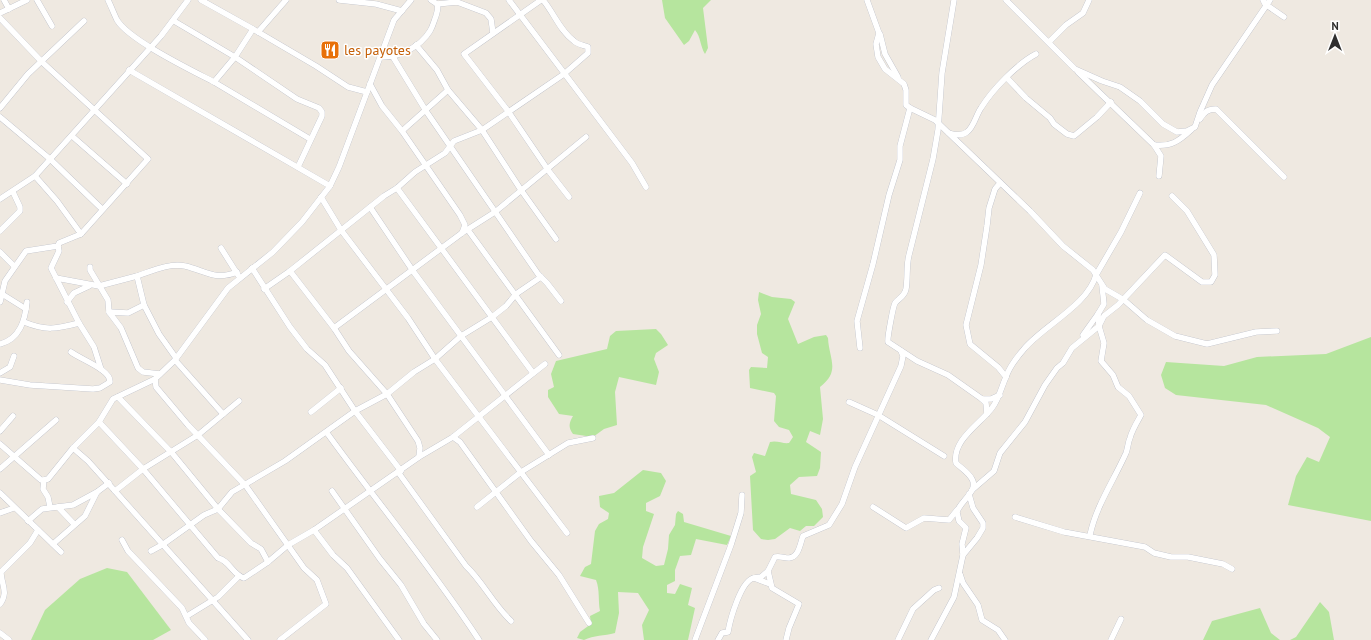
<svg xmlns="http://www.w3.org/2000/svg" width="1371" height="640" font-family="'PT Sans',sans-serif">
<rect width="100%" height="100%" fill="#efe9e1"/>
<g fill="#b6e59e">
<path d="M662,0H711L703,8L708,48L705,54C700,46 701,37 695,30L689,41L684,45L665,18Z"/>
<path d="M759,292L772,297L791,299L795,302L788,319L798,344L814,337L826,335L828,338C829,359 841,371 820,387L823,419L820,435L810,431L806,442L821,452L820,468L817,476L799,477L790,485L791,494L816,500L822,509L823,517L814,526H806L800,531L790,528L775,539L768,540L761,539L753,530L750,476L756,472L752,457L754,453L765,456L770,442C777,440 783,444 789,443L793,437L789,430L779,427L774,421L776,396L774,393L750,388L749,370L751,367L767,368L768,357L762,353L757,334V325L761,314L758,300Z"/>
<path d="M656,329L661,334L668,345L656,353L654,359L659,372L656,385L619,377L615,392L617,425L604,429L593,437L573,434C568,427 569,423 573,416L559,414L548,397V390L554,387L551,374L556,361L607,349L610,336L616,331Z"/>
<polygon points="1371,337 1371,521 1288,505 1296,476 1307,457 1319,462 1330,437 1318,428 1266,405 1176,395 1165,388 1161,375 1166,362 1224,366 1257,357 1326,354"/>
<path d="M643,470L661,473L666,481L660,496L646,503V511L654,514L643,547L642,558L656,566L664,565L668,549L669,535L675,525L676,514L678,511L683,514L684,522L731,536L727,545L696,539L691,555L680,556L675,570V581L667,585V593L675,594L680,584L692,588L688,605L695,608L688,640H644L642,625L649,610L638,593L618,592L619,613L615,633C604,636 594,635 584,640L577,638L580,632L591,624L590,616L600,611C598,601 600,590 596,580L580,576L585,567L591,564L595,531L599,524L608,519L609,513L600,507L599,496L614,493Z"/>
<polygon points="107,568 127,572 171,630 153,640 31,640 45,610 80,579"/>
<polygon points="1320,602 1329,612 1334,640 1290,640 1296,637"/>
<polygon points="1260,608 1271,633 1280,640 1203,640 1212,621"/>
</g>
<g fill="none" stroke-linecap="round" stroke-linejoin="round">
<defs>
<g id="minor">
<polyline points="4,0 9,9"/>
<polyline points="37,0 52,26"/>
<path d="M108,0C111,6 114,14 117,20C129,40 191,70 214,82"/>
<polyline points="201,0 253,29"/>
<polyline points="339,0 376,4 402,11"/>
<polyline points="509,0 632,163 646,187"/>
<polyline points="541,0 464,54 508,111 548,170 569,197"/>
<path d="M867,0L879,33L876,44L878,57L885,69L904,84L906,90V105L910,108L935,120L1030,211L1063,246L1093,270L1096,275C1088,305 1043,326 1024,349C1017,357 1009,368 1006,377C1001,388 999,399 992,408C980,424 952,440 956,463C961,468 968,472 972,479C979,491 960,501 957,512L959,521L966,528L962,544L963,555L977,538L983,528V523L973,508L969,494"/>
<path d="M954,0L942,73L938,130L933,159L909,255C906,266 908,278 906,289C905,296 899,298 895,303C893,307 887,339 888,342L917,361L948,375L982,399L986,403L987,414"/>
<polyline points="1006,0 1075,69 1102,81 1120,87 1140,101 1163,124 1177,132 1187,131 1195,127 1200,112 1212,85 1270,0"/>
<polyline points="1263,0 1265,4 1284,17"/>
<polyline points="437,4 457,2 486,13 491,19 493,33"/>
<polyline points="0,13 27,0"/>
<polyline points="0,18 42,62 148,159 81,234"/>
<polyline points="174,21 235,57 214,82 310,139"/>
<polyline points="258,32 286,0"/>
<polyline points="880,34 885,54 898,77"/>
<polyline points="1049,42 1066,25 1083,13 1089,0"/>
<polyline points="416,45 437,70 448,90 482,130 521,190 556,239"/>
<path d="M382,57C400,57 420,47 430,31C433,26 434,21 436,16C437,11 439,9 437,4L431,0"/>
<polyline points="393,57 426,111 538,274 547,283 561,301"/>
<polyline points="129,70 330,186"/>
<path d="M1078,72L1154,145C1171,147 1179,141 1191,130"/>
<polyline points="1007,78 1026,98 1050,118 1054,124 1067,134 1074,136 1097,117 1111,102"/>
<polyline points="370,84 382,106 402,131 460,215 465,225 462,233"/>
<polyline points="0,108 28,74 84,21"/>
<polyline points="0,117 50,159 102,209"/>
<path d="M1200,119C1204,112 1208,109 1216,109L1284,177"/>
<polyline points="402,131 448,90"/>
<path d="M949,133C955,135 962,136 967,132C974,127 976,115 981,108C992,90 1017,64 1036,54"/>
<polyline points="72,136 127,184"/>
<polyline points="1154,145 1161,156 1159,176"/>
<polyline points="298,167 322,116 322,112 319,108 297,99 235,57 253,29 316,66 348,87 367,92"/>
<polyline points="1000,183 995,189 989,208 987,226 981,265 966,325 970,344 998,367 1006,377"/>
<polyline points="397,188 533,373"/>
<polyline points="1140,193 1121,232 1096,275 1105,289 1124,300 1147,320 1175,336 1207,344 1256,332 1277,331"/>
<polyline points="321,197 341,230 408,318 435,359 567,533"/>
<polyline points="0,199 35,176 161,36 188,0"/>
<polyline points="370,207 413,271 549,455"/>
<polyline points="468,230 559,355"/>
<polyline points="0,231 20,211 20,207 13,192"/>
<polyline points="58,246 59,251 51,268 79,323 94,347 101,369"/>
<polyline points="221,248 238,275"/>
<polyline points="0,252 14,266"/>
<polyline points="90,267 90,270 108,300 109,312 121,328 138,368 143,372 160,374"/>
<polyline points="252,268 290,327 307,349 325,365 355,411 401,471"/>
<polyline points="290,271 334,328 349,351 387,394 418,441 420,448 419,457"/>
<path d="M137,276C152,271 168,263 185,266C206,271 215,281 237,272"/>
<polyline points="56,278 99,286 137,276 144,305 159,334 176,358"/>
<path d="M264,289L290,271L384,196L397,188L415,172L445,153L454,141L482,130L564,74L588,53V47C584,45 578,45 574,41C560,31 554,13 543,0"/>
<polyline points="2,294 26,309"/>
<polyline points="0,302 5,281 26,251 58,246 59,243 81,234 57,201 35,176"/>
<polyline points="67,302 74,293 89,286"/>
<polyline points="109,312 128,313 144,305"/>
<path d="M24,322C46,331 56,329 79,323"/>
<polyline points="334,328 462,233 495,212 586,137"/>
<polyline points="1083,335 1098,314"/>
<path d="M0,344C20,339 25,320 27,302"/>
<polyline points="860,348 857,321 873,264 889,195 900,160 900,146 910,108"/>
<polyline points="175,360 223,414"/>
<polyline points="0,373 10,367 14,356"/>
<polyline points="155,379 156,387 188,425 246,486 304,568 317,580 326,604 280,640"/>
<path d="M0,380L30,385L93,389L100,388L110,382C111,370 82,360 71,352"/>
<polyline points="118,397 172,453 218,509 251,543 261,549 268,562"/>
<polyline points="982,399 991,399 1000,395"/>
<polyline points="849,402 878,415 944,456"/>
<polyline points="311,412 341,388"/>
<path d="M99,422L143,469L218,558C229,560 233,575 244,578L268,562L288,545L314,530L419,457L453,437L545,364"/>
<polyline points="0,431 13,416"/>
<path d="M327,433C377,502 432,568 479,640"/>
<polyline points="453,437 460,442 531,541 559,575 589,623"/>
<polyline points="0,444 41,480 44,480"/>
<polyline points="73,448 88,461 115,491 143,469 198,435 239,401"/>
<polyline points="0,469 56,420"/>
<path d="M398,472L466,566C483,582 493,604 511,621"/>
<polyline points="972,490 994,471 1000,453 1025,422 1045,385 1057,368 1063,363 1072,348 1099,326 1104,316 1118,305 1165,255 1202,282 1211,282 1215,275 1214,255 1187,211 1172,196"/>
<polyline points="115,491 248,640"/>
<polyline points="332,491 380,559 401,585 424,624 437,640"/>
<polyline points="0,493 61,552"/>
<polyline points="50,507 48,497 43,489 44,480 48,479 73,448 99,422 113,399 155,379 175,360 228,288 273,252 302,222 330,186 339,167 394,20 411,0"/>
<polyline points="58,507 74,524"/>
<polyline points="477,507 521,472 568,443 593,438"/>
<polyline points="873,507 906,528 924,518 949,520 957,510"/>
<polyline points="0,513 14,508"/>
<polyline points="1015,517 1064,532 1145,547 1154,553 1171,557 1188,557 1223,564 1232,569"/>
<polyline points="28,521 42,509 73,505 97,492 109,483"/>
<polyline points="314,530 333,555 347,568 399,640"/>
<path d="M1090,535C1096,506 1114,480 1126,453C1128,448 1128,442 1130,438C1132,430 1137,422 1141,415L1129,396L1118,387L1113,375L1101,361L1104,343L1099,326L1098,314L1104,304L1102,286"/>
<polyline points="122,540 128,551 182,608 189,623 205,640"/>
<polyline points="53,544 85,516 97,492"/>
<polyline points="151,551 162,545 204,515 218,509 232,492 285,461 355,411 387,394 414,372 435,359 461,336 492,317 506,306 516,294 541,277"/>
<polyline points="768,571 761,577 754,578 770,584"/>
<polyline points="960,574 963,583 978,605 982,620 998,630 1005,640"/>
<path d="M0,604C9,592 1,584 1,572L30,543L38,530"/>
<polyline points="187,616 218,597 239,576"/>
<polyline points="0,633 9,640"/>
<polyline points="695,640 731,545 741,513 742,495"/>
<path d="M718,640L722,633L728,632C730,620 741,580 754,578"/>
<path d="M786,640L789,628L799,604L772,588L768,571L775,557C781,556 784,558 789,558C799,557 800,544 803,536L829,525L842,504L855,467L901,366L903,356L901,351"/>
<polyline points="898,640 913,609 934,590 939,588"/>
<polyline points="931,640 954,597 963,555"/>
<polyline points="1111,640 1121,619"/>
</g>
</defs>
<use href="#minor" stroke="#b4b7c1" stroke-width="6"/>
<use href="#minor" stroke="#fff" stroke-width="5.5"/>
</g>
<defs>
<symbol id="restaurant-square" viewBox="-11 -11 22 22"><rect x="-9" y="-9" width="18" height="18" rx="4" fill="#e8710a" stroke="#fff"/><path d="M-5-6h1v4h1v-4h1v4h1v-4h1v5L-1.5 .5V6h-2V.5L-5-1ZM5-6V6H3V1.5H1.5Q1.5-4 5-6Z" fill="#fff"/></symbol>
</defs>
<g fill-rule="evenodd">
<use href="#restaurant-square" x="319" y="39" width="22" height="22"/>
</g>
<g text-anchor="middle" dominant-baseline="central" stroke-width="3" stroke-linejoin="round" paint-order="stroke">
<g font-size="14" fill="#c56008" stroke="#fff" text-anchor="start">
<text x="344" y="50">les payotes</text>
</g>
</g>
<g transform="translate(1335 36)" stroke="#ffffff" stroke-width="3" paint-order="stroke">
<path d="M0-3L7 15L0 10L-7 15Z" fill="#2e2e2e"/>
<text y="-6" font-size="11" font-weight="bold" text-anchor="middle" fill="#2e2e2e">N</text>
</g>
</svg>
